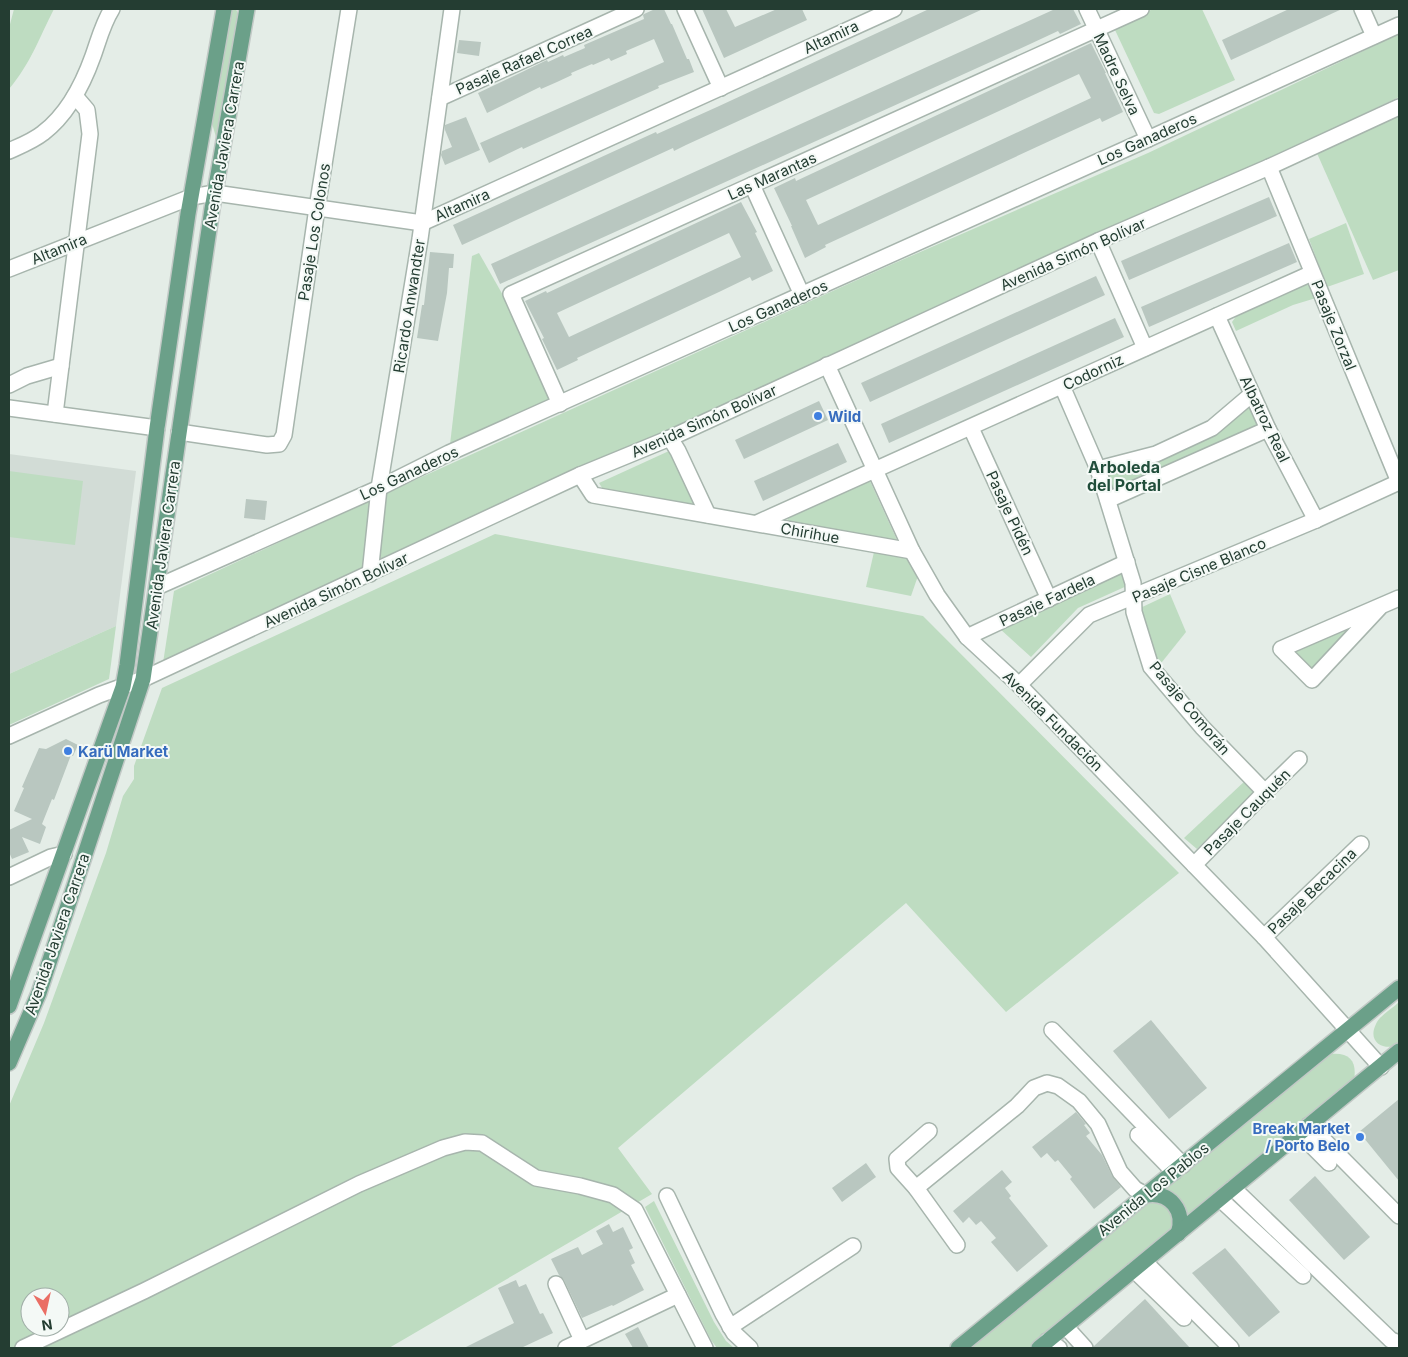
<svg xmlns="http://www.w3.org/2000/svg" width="1408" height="1357" font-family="Inter,sans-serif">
<rect width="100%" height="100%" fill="#e4ede7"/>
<polygon fill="#d2dcd6" points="9,454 136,471 116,626 9,674"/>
<g fill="#bedcc1" fill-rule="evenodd">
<path d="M14,9H54C39,38 31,63 9,89V28Z"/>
<polygon points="230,9 236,9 238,14 216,137 211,120"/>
<polygon points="1153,9 1202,9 1235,80 1159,114 1154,113 1115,30 1119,24"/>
<polygon points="1399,34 1399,97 1250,168 805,367 163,663 174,591 353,508 888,266 1148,153"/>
<polygon points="1399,113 1399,270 1373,280 1316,151"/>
<polygon points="1346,223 1364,274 1327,287 1309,239"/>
<polygon points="479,253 504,297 560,404 449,453 472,256"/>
<polygon points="1304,285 1310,285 1316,298 1293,305 1236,331 1232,322 1237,315"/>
<polygon points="1250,405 1258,428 1110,491 1105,471"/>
<polygon points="669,451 696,508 604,491 599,483"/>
<polygon points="9,471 83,481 75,545 9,537"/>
<polygon points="870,481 897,540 789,522 786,517"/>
<path d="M495,534L923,616L1179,873L1006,1012L906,903L618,1148L652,1194L389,1348H9V1106L44,1023L106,853L123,796L134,779V766L162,688ZM30,1297H60V1327H30Z"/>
<polygon points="874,552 904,554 919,573 911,596 866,587"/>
<polygon points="1122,572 1127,575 1129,585 1078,608 1031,657 999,628"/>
<polygon points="1170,594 1186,632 1158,667 1138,609"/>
<polygon points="1362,621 1313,671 1295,653 1297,650"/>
<polygon points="116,626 109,679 9,725 9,674"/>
<polygon points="1246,780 1255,791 1197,849 1184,838"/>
<path d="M1399,1002V1045C1383,1051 1367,1042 1376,1024C1380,1015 1392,1009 1399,1002Z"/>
<path d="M1330,1054C1351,1052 1357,1062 1354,1081L1030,1348H969Z"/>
<polygon points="654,1201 714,1322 726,1341 734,1348 717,1348 711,1340 645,1207"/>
</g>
<g fill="#b9c7c0" fill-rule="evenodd">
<polygon points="655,9 664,9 671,24 672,24 687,59 689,59 694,72 658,86 659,88 594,117 523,149 522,147 489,163 480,143 664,62 654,39 626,51 627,54 611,61 609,58 593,65 592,64 571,73 572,75 557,82 541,89 540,87 487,113 478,93 547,60 548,62 563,55 564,57 585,48 584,45 644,19 643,15 644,14"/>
<polygon points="702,9 726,9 735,27 777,9 802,9 807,20 724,58"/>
<polygon points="929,9 983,9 686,145 674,151 673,148 462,245 453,225 656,132 657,134 717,107"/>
<polygon points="1055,9 1073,9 1081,24 1060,34 1058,31 1028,45 500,284 491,264"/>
<polygon points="1289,9 1342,9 1231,60 1222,40"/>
<polygon points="459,40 481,42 479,56 457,53"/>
<path d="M1091,43L1106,73H1105L1123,112L1102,122L1100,118L1067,133L825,245L826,247L805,258L791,226H792L774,188L795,178L796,181ZM1079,74L1091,98L818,225L806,200Z"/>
<polygon points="466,117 480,150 445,165 441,155 442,151 452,147 445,130 445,125"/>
<polygon points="1269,197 1277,216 1129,280 1121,261"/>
<path d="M741,202L757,232L755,233L773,271L752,281L750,277L719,292L577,358L578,360L557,370L542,339L544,338L525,301L546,291L547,293ZM729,233L741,257L569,337L557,313Z"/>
<polygon points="1289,243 1297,262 1149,327 1141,307"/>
<polygon points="430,252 454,254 453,268 449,268 447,293 438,341 417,338 422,305 424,305"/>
<polygon points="1096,276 1105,295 870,402 861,383"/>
<polygon points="1115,318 1124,337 889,443 881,424"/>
<polygon points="819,401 828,420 744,459 735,440"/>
<polygon points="838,443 847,462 763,501 754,481"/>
<polygon points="246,499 267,501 265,520 244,518"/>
<polygon points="66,739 78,745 73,756 71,755 54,800 52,799 42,824 46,827 40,844 22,837 29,852 12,859 9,852 9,830 32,819 14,811 24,788 22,787 39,748 46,749"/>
<polygon points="1151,1020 1207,1088 1169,1119 1113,1051"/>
<polygon points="1399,1099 1399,1181 1359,1132"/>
<polygon points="1076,1112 1086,1124 1084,1125 1090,1133 1086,1136 1102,1155 1112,1176 1121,1187 1094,1209 1070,1179 1072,1177 1058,1160 1055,1162 1047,1153 1041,1158 1032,1147"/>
<polygon points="866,1163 876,1177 842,1202 832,1188"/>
<polygon points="1002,1170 1012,1182 1005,1188 1011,1196 1009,1198 1048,1246 1017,1272 991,1242 996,1238 981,1221 976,1225 969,1217 963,1223 953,1211"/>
<polygon points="1315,1176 1370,1237 1344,1260 1289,1200"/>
<polygon points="609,1224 613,1232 623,1227 633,1248 629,1250 635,1263 631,1265 644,1290 613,1306 612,1305 582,1318 564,1280 559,1275 551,1259 578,1247 582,1255 603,1244 596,1231"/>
<polygon points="1225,1248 1280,1312 1249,1337 1192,1273"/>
<polygon points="516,1280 519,1287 526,1284 540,1314 543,1313 553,1333 521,1348 464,1348 514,1323 498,1288"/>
<polygon points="1145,1299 1190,1348 1094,1348 1094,1346"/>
<polygon points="638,1327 649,1348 633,1348 625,1334"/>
</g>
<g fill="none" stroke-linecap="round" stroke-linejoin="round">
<defs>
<g id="minor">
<polyline points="685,9 721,88"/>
<polyline points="1087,9 1148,139"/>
<polyline points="1362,9 1374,36"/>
<polyline points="440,98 636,9"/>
<path d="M9,151C20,146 33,141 43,133C68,114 83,84 93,56C99,39 103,23 112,9"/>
<polyline points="1269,167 1399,482"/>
<polyline points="752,185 802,295"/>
<polyline points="1098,241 1145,348"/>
<polyline points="9,269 191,197 215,193 422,223 894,9"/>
<polyline points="1217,316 1268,429 1316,520"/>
<polyline points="827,365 912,551 937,595 967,637 1019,685 1264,937 1381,1067"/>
<polyline points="9,385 27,376 61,366"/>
<polyline points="1062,386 1098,469 1133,583 1134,612 1151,667 1202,727 1265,792"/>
<polyline points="560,404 511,294 1141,9"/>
<polyline points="9,408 157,428"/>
<polyline points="55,414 90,134 87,110 75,96"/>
<polyline points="971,428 1049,599"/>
<polyline points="179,432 267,445 279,444 284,435 317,208 349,9"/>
<polyline points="670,438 678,451 708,515"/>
<polyline points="1098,469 1156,454 1212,428 1252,394"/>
<polyline points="580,475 593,495 912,551"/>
<polyline points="1108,500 1268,429"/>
<polyline points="757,523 1312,273"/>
<polyline points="370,574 379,488 420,239 452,9"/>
<polyline points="157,587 379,488 449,453 1148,139 1399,25"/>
<polyline points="1381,606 1312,680 1281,649 1399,598"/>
<polyline points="967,637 1127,562"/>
<polyline points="1019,685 1089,615 1316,520 1399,482"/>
<polyline points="9,736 99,695 143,679 580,475 670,438 1098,241 1269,167 1399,107"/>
<polyline points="1194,865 1265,792 1299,759"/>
<polyline points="9,877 51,857 64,854"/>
<polyline points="1264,937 1361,844"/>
<polyline points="1052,1030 1183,1165"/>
<polyline points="1309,1125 1399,1216"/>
<polyline points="929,1131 897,1159 898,1168 916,1188 957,1245"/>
<polyline points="1299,1133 1329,1163"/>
<polyline points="1138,1135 1174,1172"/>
<polyline points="916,1188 1017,1106 1034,1088 1047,1083 1058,1086 1079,1101 1098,1124 1120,1172 1135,1189 1146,1195"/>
<polyline points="1233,1188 1391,1340 1399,1343"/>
<polyline points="667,1196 723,1314 734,1333 750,1348"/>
<polyline points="1220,1199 1303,1276"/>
<polyline points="1145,1262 1231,1348"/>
<polyline points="1134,1270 1184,1318"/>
<polyline points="556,1284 582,1340"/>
<polyline points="730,1327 853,1246"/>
<polyline points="1066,1327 1085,1348"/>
<polyline points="1047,1341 1059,1348"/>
<polyline points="23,1348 144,1291 359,1184 443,1148 465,1142 482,1143 536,1178 580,1186 613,1195 635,1210 705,1348"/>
<polyline points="566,1348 678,1295"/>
</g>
<g id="major">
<polyline points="9,1006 123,687 127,665 157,428 188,214 224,9"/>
<polyline points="9,1063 39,993 143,679 212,209 247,9"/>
<path d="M1146,1195C1170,1191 1186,1211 1178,1234"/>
<polyline points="958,1348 1399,988"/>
<polyline points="1039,1348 1399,1051"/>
</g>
</defs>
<use href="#minor" stroke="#a7b5ad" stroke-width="18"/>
<use href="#major" stroke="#c2c9c6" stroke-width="18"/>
<use href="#minor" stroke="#fff" stroke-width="15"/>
<use href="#major" stroke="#6ba089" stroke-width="15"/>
</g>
<g fill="#3f7fe0" stroke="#f4f9f6" stroke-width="2">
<circle cx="818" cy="416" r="5"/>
<circle cx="68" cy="751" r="5"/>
<circle cx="1360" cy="1137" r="5"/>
</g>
<g text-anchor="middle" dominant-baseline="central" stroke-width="4" stroke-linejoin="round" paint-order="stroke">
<g font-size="15" fill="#243d32" stroke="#f4f9f6">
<text transform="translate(831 37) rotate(-25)">Altamira</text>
<text transform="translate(524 60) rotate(-24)">Pasaje Rafael Correa</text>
<text transform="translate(1117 74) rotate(65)">Madre Selva</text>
<text transform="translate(1147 139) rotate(-24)">Los Ganaderos</text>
<text transform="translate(224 145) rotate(-80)">Avenida Javiera Carrera</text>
<text transform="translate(772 176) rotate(-24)">Las Marantas</text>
<text transform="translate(462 205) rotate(-24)">Altamira</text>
<text transform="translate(314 232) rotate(-81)">Pasaje Los Colonos</text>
<text transform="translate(59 249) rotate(-22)">Altamira</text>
<text transform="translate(1073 254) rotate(-24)">Avenida Simón Bolívar</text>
<text transform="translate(409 306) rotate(-81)">Ricardo Anwandter</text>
<text transform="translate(778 306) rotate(-24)">Los Ganaderos</text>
<text transform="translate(1334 325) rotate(68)">Pasaje Zorzal</text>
<text transform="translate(1093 372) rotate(-25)">Codorniz</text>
<text transform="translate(1265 419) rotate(64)">Albatroz Real</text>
<text transform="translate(704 421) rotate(-24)">Avenida Simón Bolívar</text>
<text transform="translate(409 473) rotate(-25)">Los Ganaderos</text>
<text transform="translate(1010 513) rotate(65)">Pasaje Pidén</text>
<text transform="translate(810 533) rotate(10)">Chirihue</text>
<text transform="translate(163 545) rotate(-82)">Avenida Javiera Carrera</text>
<text transform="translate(1199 570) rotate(-23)">Pasaje Cisne Blanco</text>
<text transform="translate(336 590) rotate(-25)">Avenida Simón Bolívar</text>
<text transform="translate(1047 600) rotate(-25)">Pasaje Fardela</text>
<text transform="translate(1190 708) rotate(50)">Pasaje Comorán</text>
<text transform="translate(1053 721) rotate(45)">Avenida Fundación</text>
<text transform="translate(1247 812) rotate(-45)">Pasaje Cauquén</text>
<text transform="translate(1312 891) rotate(-44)">Pasaje Becacina</text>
<text transform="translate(57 934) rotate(-71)">Avenida Javiera Carrera</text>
<text transform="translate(1153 1189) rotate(-39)">Avenida Los Pablos</text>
</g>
<g font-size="15" font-weight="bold" fill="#366cbe" stroke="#f4f9f6" text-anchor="start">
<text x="828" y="416">Wild</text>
<text x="78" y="751">Karü Market</text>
<text x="1350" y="1128" text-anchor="end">Break Market<tspan x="1350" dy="17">/ Porto Belo</tspan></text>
</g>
<g font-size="16" font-weight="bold" fill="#214e3b" stroke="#f4f9f6">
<text x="1124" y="467">Arboleda<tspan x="1124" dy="18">del Portal</tspan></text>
</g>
</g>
<rect width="1408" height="1357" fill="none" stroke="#243d32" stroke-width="20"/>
<g transform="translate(45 1312) rotate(171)"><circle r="24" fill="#f4f9f6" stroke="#a1aea8"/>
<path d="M0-4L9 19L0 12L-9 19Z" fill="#ea6e64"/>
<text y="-8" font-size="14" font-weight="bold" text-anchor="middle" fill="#243d32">N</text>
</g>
</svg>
